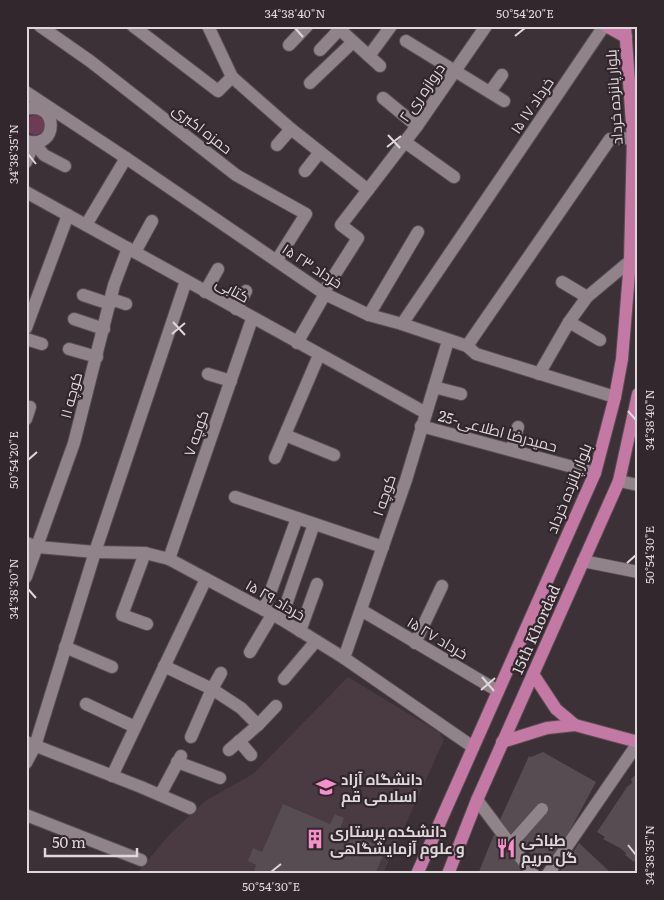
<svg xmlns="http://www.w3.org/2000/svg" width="664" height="900" font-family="Literata,Cairo,serif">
<rect width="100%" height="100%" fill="#3b3136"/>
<polygon fill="#4a3a42" points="348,677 439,732 444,740 383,874 136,874 170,834 205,801 253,774"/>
<circle fill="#6c3b56" cx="35" cy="125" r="10"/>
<g fill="#574c52">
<polygon points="543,752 596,782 568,834 546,864 541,864 521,844 521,838 511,837 499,822 529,756 531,757"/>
<polygon points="638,772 638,862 635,860 634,862 625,855 626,853 620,848 603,839 605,837 597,832 627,787 632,783 631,779"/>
<polygon points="283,804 330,824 335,814 344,818 340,829 386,849 375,874 253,874 256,865 248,861 253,848 262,852"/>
<polygon points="495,832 527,874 478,874"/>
<polygon points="579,843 595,858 612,874 558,874"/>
</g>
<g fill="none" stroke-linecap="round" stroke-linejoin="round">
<defs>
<g id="minor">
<polyline points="40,26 90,61 236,175 306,214 277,260"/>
<polyline points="133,26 218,91 232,77"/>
<polyline points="208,26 232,77 291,129 368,190"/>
<polyline points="336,26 380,66"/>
<polyline points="406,41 504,101"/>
<polyline points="289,45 307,26"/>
<polyline points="320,50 339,30"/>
<polyline points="369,56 391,26"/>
<polyline points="310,83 353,42"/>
<polyline points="26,92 126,158 325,294 369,315 402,324 467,346 476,354 615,397"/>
<polyline points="490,92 502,75"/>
<polyline points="383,98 417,126"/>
<path d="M26,109C59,100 59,151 26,141"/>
<polyline points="405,142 454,177"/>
<polyline points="34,143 44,155 65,166"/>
<polyline points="277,145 291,129"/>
<polyline points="26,162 34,143"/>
<polyline points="305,171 320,152"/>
<polyline points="26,192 426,413"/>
<polyline points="86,225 126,158"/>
<polyline points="135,252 152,221"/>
<polyline points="562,282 587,297"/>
<polyline points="205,292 218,269"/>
<polyline points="323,293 358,238 341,225 417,126 486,26"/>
<polyline points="83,295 110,304"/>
<polyline points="111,299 126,304"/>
<polyline points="236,309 246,291"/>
<polyline points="369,315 418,232"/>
<polyline points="74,319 104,329"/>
<polyline points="569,322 600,340"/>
<polyline points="402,324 604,26"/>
<polyline points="26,328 68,215"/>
<polyline points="26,339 42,344"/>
<polyline points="297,343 325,294"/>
<polyline points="467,346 610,139 633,138"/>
<polyline points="69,349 97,357"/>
<polyline points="208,374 231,381"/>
<polyline points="539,374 569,322 587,297 630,261"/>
<polyline points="434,387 461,394"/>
<polyline points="26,419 30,407"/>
<polyline points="421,426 595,473"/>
<polyline points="285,435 334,455"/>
<polyline points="511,450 518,427"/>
<polyline points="275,458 319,355"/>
<polyline points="619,481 638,485"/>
<polyline points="235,497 383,547"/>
<polyline points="26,543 38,547 95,552 145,553 169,559 281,619 344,658 473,747"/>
<polyline points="145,553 122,615 147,624"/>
<polyline points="169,559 252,319"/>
<polyline points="583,561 638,572"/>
<polyline points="26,577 74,443 114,285 128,248"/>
<polyline points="264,610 297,518"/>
<polyline points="361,610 498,691"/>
<polyline points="281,619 314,524"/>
<polyline points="300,631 317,584"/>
<polyline points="415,643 442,586"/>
<polyline points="65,647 112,667"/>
<polyline points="250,652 272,615"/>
<polyline points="344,658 406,480 448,341"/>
<polyline points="164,666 212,689 241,708 258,725 276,706"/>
<polyline points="284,679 316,641"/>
<polyline points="86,704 135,727"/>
<polyline points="191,737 212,689 221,673"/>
<polyline points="239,741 251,755"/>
<polyline points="26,742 141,787 190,808"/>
<polyline points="229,750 258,725"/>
<polyline points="177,762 220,778"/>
<polyline points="26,763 35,746 95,552 186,281"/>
<polyline points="112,776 206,579"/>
<polyline points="160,795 181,756"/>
<polyline points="477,800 533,874"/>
<polyline points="26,815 141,860"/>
<polyline points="511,844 542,809"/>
<polyline points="548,874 638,743"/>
</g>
<g id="major">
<polyline points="606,26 626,37"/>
<polyline points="533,674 556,709 575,725"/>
<polyline points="502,742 547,728 575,725 638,742"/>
<polyline points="417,874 595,473 615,397 622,359 630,261 633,138 625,26"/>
<polyline points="448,874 477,800 619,481 638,394"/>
</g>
</defs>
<use href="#minor" stroke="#574e53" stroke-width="14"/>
<use href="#major" stroke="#574e53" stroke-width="14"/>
<use href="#minor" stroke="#90848a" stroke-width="12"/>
<use href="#major" stroke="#c479a4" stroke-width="12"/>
</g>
<path fill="none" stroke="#dfd8db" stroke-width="2" d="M295,28L303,37M515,36L525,28M388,135L400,148M387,147L401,136M28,154L36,164M173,322L185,335M172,334L185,323M628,411L636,420M28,460L37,452M627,563L636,555M28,589L36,598M482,677L494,691M481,690L495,678M628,845L636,855M271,872L281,864"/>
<defs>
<symbol id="university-bare" viewBox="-9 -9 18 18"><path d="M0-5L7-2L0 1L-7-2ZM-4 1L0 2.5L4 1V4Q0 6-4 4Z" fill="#f98fca" stroke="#31272c" stroke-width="2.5" paint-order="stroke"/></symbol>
<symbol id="building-bare" viewBox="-9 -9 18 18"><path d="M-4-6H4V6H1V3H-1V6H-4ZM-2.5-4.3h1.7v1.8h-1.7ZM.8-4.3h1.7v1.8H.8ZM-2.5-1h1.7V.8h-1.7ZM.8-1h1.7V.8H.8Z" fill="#f98fca" stroke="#31272c" stroke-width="2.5" paint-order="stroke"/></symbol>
<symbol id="restaurant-bare" viewBox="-9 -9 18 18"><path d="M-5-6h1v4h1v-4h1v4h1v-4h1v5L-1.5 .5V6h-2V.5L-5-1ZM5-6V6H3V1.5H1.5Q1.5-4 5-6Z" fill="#f98fca" stroke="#31272c" stroke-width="2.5" paint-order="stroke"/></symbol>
</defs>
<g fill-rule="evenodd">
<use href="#university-bare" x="312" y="773" width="28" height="28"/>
<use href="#building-bare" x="301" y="825" width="28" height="28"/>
<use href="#restaurant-bare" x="492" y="834" width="28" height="28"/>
</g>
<g text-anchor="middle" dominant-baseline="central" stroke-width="4.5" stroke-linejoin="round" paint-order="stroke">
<g font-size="15" fill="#dfd8db" stroke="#31272c">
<text transform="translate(421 92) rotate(-55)">دروازه ری ۲</text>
<text transform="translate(613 97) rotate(-94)">بلوار پانزده خرداد</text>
<text transform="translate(531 105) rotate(-56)">۱۵ خرداد ۱۷</text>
<text transform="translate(203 128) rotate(38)">حمزه اکبری</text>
<text transform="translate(313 265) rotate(33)">۱۵ خرداد ۲۳</text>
<text transform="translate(233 289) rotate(29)">کتابی</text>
<text transform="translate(70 395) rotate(-75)">کوچه ۱۱</text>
<text transform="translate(498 430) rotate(15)">حمیدرضا اطلاعی-25</text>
<text transform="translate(195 433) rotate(-71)">کوچه ۷</text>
<text transform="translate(568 488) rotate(-68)">بلوار پانزده خرداد</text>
<text transform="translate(383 495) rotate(-71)">کوچه ۱</text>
<text transform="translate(276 599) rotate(30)">۱۵ خرداد ۲۹</text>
<text transform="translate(535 629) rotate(-66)">15th Khordad</text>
<text transform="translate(438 637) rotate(31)">۱۵ خرداد ۲۷</text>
</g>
<g font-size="15" font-weight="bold" fill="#dfd8db" stroke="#31272c" text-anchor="start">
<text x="341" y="778">دانشگاه آزاد<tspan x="341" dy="17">اسلامی قم</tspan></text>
<text x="330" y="830">دانشکده پرستاری<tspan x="330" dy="17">و علوم آزمایشگاهی</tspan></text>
<text x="521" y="839">طباخی<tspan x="521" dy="17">گل مریم</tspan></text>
</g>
</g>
<rect width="664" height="900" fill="none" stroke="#31272c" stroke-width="55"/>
<path d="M45 848v8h92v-8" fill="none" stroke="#dfd8db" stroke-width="2.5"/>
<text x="52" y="848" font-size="15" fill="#dfd8db" stroke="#31272c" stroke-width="4" paint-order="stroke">50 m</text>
<rect x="28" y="28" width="608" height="844" fill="none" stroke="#dfd8db" stroke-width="2"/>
<g font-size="12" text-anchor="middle" fill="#dfd8db">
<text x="295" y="18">34°38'40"N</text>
<text x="525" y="18">50°54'20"E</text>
<text transform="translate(14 154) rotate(-90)" y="4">34°38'35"N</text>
<text transform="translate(650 420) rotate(-90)" y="4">34°38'40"N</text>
<text transform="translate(14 460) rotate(-90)" y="4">50°54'20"E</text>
<text transform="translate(650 555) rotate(-90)" y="4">50°54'30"E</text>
<text transform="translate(14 589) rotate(-90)" y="4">34°38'30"N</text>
<text transform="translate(650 855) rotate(-90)" y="4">34°38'35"N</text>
<text x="271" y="891">50°54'30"E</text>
</g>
</svg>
